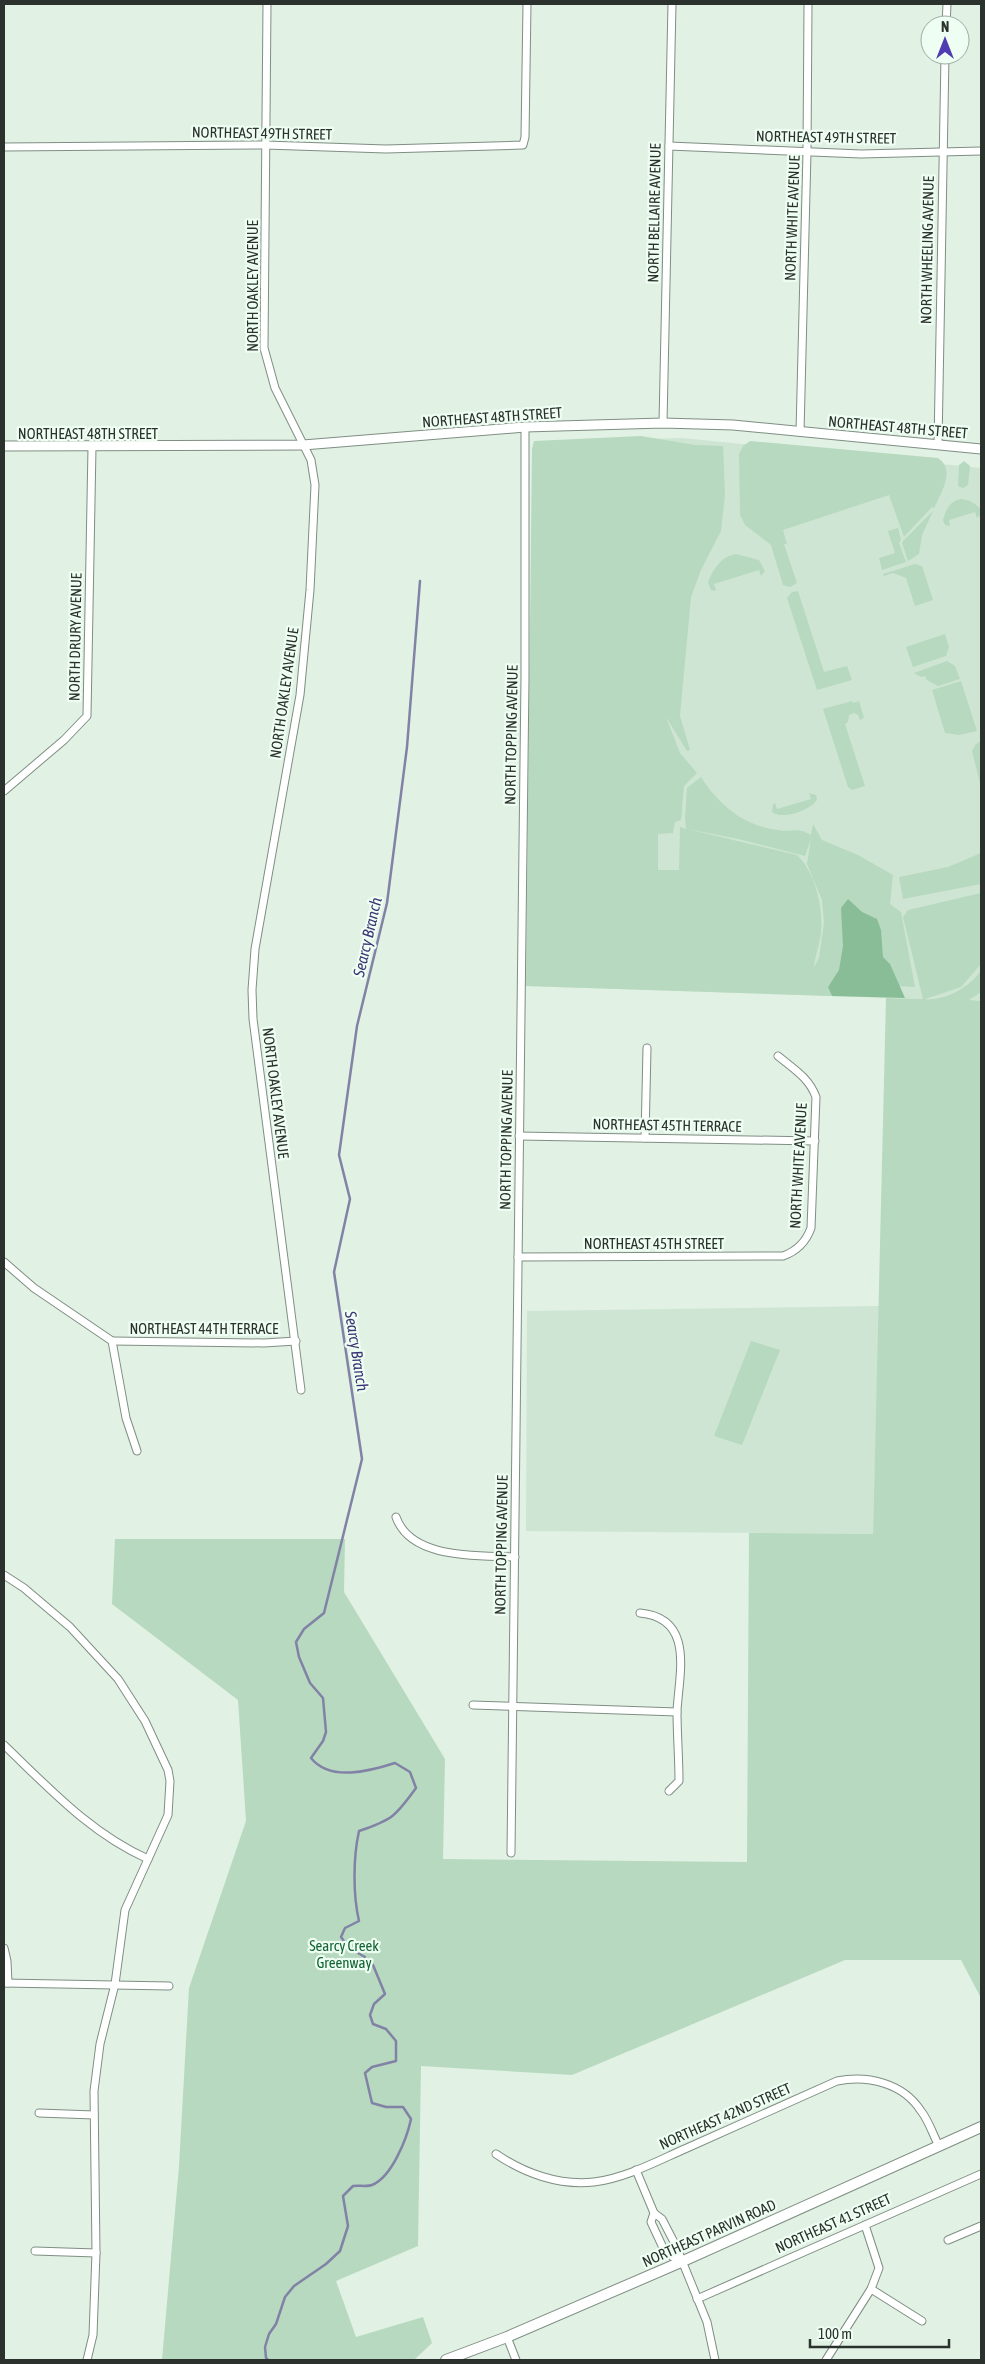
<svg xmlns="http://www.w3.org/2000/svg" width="985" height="2364" font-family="'Asap Condensed',sans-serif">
<rect width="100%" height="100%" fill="#e1f1e4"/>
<g fill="#cee5d3">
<polygon points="682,438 981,468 981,1001 526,986 536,442"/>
<polygon points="879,1306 873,1534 526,1531 527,1311"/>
</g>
<g fill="#b7d9bf" fill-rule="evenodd">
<path d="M641,436L695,445L723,446L725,495L721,531L701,570L691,597L680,716L690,750L687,751L666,717L680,753L697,773L684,786L681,820L675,822L673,833L658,834V870H679L680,827L686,829L685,819L687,788L701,777C719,805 744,826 778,830C793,833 796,826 811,835L813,824L822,840L858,855L893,875L890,904L901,912L915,987L831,982L828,987L832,996L526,986L532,449L534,441ZM687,829L738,839L805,856L811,839L807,864L822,900L824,923L819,958L814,967C815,955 820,944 821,932C823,907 816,873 797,855Z"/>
<path d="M750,441L938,458C956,470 941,493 934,508L932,507L904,537L889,495L783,530L787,544H784L797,583L790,587L783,585L771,545L745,525L740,515L739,454L743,446Z"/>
<polygon points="964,461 970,466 968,485 963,488 958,486 959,465"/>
<path d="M961,499C970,500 974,503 981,509V515L977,518L975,512L949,520L950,526L945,525L943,520C946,509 950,501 961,499Z"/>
<polygon points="933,511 922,535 919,554 908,561 902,543 904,540"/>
<polygon points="898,528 901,540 899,543 906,562 882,570 879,558 895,553 888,531"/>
<path d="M736,554L759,560L765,571L761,576L759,570L714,584L716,591L711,590L708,582C714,569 720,557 736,554Z"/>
<polygon points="915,564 922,566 933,600 915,606 906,578 893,573 884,576 883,574"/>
<polygon points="798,591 824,672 847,666 852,680 817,690 787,598 792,592"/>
<polygon points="945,634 949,647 946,656 913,667 906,647"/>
<polygon points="947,661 955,666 960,679 938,686 927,680 925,676 921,677 914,673"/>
<polygon points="961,681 977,731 959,735 945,733 932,690"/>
<polygon points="852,701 853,703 859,701 864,718 860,720 858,715 854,713 849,715 848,722 845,724 865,786 852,790 848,787 823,709"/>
<polygon points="981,741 981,787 972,751 976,744"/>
<path d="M809,793L816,795L817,800C809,811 783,820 772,812L773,804L775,803L777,809L811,799Z"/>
<polygon points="981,853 981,884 903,899 899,877 948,867"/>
<path d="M981,893V964L961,987L925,999C946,1001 969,987 981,971V992L969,1000L981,1001V1998L961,1960H845L572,2075L421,2066L418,2246L336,2281L356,2337L423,2317L432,2343L414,2360H162L179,2166L189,1988L246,1821L238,1700L112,1604L115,1539H345L344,1592L445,1759L443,1859L747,1862L749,1533L873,1534L886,998L923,999L903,917L908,910Z"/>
<polygon points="751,1341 780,1350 742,1445 714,1436"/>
</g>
<polygon fill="#89bd97" points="848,899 862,912 877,919 881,930 883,957 890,964 905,998 832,996 828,987 839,970 843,946 841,908"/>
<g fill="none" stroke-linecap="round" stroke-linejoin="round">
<g stroke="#8182a6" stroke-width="2.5">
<path d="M365,1957L349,1948L341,1937L345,1928L359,1921C353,1895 353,1858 359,1831C392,1820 395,1817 416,1788L410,1772L395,1763C370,1771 330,1782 311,1758L323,1741L326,1732L323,1698L310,1683L299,1657L296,1642L304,1629L324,1613L362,1459L334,1272L350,1199L339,1155L357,1026L387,903L407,747L420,581"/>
<path d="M268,2360L266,2358L265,2347L269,2334L276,2324L285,2297L294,2286L326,2264L340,2251L348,2226L343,2196L353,2186C358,2185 367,2187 372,2185C392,2177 407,2138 411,2119L403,2107H386L372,2103L365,2073L372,2067L396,2061V2041L386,2029L373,2024L370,2015L374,2004L385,1994L373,1965"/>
</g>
<defs>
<g id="minor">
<polyline points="267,4 264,348 275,388 311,460 315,485 310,590 300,695 255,949 252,990 253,1019 301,1390"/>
<polyline points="946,25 947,4"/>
<polyline points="669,146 861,154 981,151"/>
<polyline points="4,147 265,145 386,149 523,145 525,137 527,4"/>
<polyline points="663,423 672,4"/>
<polyline points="800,432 807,152 808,4"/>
<polyline points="938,445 945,55"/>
<polyline points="4,791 64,740 87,716 92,447"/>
<polyline points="519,1136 815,1141"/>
<polyline points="645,1138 647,1048"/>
<path d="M518,1257L783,1256C797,1251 806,1242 811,1228L816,1097C809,1078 794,1069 778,1056"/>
<polyline points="4,1262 34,1288 112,1341 126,1418 137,1451"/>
<polyline points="112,1341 264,1343 296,1341"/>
<path d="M396,1517C411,1560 479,1555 515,1557"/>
<polyline points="4,1575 24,1588 70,1627 118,1679 145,1721 168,1770 170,1781 168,1815 125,1910 115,1984 100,2044 94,2091 96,2253 93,2335 87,2360"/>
<path d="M640,1613C695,1618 679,1674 677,1711C677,1734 679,1758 679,1781L669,1791"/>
<polyline points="473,1705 677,1712"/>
<path d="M4,1745C49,1788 90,1833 148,1859"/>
<polyline points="511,1853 525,678 525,427"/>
<polyline points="4,1948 7,1961 8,1983"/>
<polyline points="4,1983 169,1986"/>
<polyline points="39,2113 94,2115"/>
<path d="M496,2154C524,2173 559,2186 594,2182C626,2178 657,2161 687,2148C737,2126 787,2103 837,2081C868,2075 903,2083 921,2111C929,2121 933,2135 939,2146"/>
<polyline points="636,2170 654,2213 662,2219 676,2246 707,2322 715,2360"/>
<polyline points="654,2213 651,2222 665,2252 681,2262"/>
<polyline points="948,2240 981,2226"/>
<polyline points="35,2251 96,2253"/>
<polyline points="871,2289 922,2321"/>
<polyline points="697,2299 981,2174"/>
<polyline points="507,2337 516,2360"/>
<polyline points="826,2360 871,2289 879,2268 865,2225"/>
</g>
<polyline id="tertiary" points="4,446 303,445 525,427 663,423 733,425 981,449"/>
<polyline id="secondary" points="446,2360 507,2337 681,2262 981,2127"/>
</defs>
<use href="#minor" stroke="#7f8e83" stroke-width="9"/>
<use href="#tertiary" stroke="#7f8e83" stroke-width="11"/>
<use href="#secondary" stroke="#7f8e83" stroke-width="12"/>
<use href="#minor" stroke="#fff" stroke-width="7"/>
<use href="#tertiary" stroke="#fff" stroke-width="9"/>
<use href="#secondary" stroke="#fff" stroke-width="10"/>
</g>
<g text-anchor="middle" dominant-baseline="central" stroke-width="4.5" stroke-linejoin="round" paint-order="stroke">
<g font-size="15" fill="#2b312c" stroke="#eefef2">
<text transform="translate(262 133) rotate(1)">NORTHEAST 49TH STREET</text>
<text transform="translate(826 137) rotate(1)">NORTHEAST 49TH STREET</text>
<text transform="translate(654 213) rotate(-89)">NORTH BELLAIRE AVENUE</text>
<text transform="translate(792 218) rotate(-88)">NORTH WHITE AVENUE</text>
<text transform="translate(927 250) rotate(-89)">NORTH WHEELING AVENUE</text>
<text transform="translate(252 286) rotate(-90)">NORTH OAKLEY AVENUE</text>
<text transform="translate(492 417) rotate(-4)">NORTHEAST 48TH STREET</text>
<text transform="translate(898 427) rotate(5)">NORTHEAST 48TH STREET</text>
<text x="88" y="433">NORTHEAST 48TH STREET</text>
<text transform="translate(75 637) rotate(-89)">NORTH DRURY AVENUE</text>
<text transform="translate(284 693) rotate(-82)">NORTH OAKLEY AVENUE</text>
<text transform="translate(511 735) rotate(-89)">NORTH TOPPING AVENUE</text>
<text transform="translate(276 1093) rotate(83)">NORTH OAKLEY AVENUE</text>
<text transform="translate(667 1125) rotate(1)">NORTHEAST 45TH TERRACE</text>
<text transform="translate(506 1140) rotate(-89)">NORTH TOPPING AVENUE</text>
<text transform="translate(798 1166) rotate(-87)">NORTH WHITE AVENUE</text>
<text x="654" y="1243">NORTHEAST 45TH STREET</text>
<text x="204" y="1328">NORTHEAST 44TH TERRACE</text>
<text transform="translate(501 1545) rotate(-89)">NORTH TOPPING AVENUE</text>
<text transform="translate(725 2116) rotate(-24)">NORTHEAST 42ND STREET</text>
<text transform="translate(833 2223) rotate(-24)">NORTHEAST 41 STREET</text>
<text transform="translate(709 2233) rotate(-24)">NORTHEAST PARVIN ROAD</text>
</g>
<g font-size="15" fill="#126334" stroke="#eefef2">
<text x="344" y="1945">Searcy Creek<tspan x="344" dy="17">Greenway</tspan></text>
</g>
<g font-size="16" font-style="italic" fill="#3b3475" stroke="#eefef2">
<text transform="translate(367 937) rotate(-77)">Searcy Branch</text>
<text transform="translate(357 1351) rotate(81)">Searcy Branch</text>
</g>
</g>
<rect width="985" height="2364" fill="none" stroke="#2b312c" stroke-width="10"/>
<g transform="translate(945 40)"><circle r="24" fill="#eefef2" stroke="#a0aca3"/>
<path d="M0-4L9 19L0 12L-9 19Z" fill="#513bb3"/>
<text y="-8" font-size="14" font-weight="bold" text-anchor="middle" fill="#2b312c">N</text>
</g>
<path d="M810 2339v8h139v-8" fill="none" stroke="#2b312c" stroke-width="2.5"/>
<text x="818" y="2339" font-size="15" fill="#2b312c" stroke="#eefef2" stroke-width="4" paint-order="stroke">100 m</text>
</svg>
